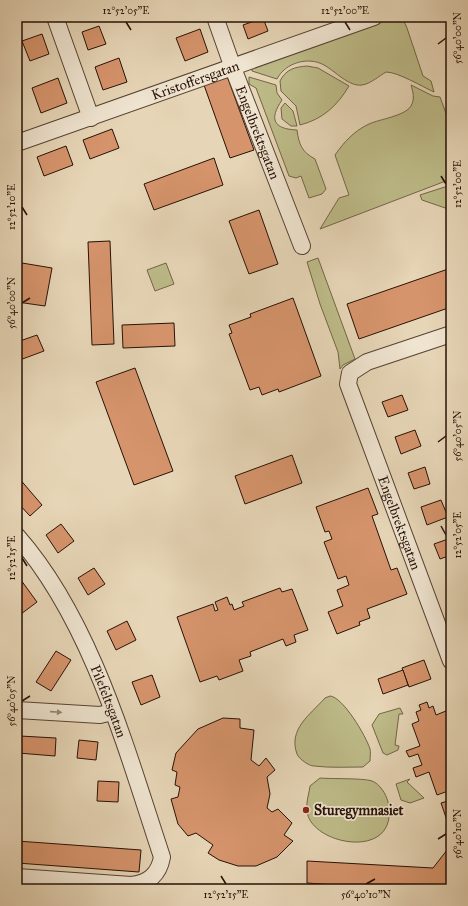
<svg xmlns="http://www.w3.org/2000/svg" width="468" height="906" font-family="'IM FELL Great Primer',serif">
<rect width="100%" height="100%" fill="#e6d5b6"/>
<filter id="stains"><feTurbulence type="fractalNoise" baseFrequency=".005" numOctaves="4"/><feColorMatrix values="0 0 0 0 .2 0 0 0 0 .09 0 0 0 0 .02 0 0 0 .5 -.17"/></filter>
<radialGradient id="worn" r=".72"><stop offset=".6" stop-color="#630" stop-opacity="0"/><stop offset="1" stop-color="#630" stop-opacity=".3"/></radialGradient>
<g fill="#bdbb88" stroke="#726647">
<path d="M391,17H402L407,28L423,76L431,81L434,92C421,86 398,72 386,72C379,76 370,84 362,85C349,87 335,71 324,65C308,56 285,63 277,79L252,71V68Z"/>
<path d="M307,66L318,68L349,86C337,106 323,119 300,125L296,106L281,91L280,81C286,69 295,67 307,66Z"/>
<path d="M249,77L276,85L277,93L282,100C269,119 273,129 297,130C299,145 302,152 315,159L326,189L322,194L309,198L301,176L296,178L289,176L256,88L249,84Z"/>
<path d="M411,85L433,96L440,97L451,127V179L320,229L339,198L349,195L335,155C344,142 354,131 369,124C380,119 405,116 411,106C415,99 413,92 411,85Z"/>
<polygon points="285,103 293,111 297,126 291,126 282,119 281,108"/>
<polygon points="451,185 451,210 422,200 420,195"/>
<polygon points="318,258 355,359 343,365 340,369 338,352 320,304 307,262"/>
<polygon points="166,263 174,284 155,291 147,270"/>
<path d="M330,696C343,697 366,736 370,749C371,752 370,757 370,761L363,767C347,767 330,768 314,766C309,766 299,759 297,754C288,729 310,715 325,698Z"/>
<polygon points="400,708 403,714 399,714 395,745 399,746 398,750 387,755 383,753 372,725 379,714"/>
<path d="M320,778C331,779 363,778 372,781C380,784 386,794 388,802C401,863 308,845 307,810C306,802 309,794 310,786Z"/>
<polygon points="410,779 407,782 424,798 410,803 401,800 396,784"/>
<polygon points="172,884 198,889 168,889"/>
</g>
<g fill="#d6946c" stroke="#271106">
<polygon points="263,18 268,31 248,39 243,25"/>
<polygon points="99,26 106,44 88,50 82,32"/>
<polygon points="200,29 208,52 185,61 176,38"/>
<polygon points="42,34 49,54 30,61 22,41"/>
<polygon points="119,58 127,82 103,90 95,67"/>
<polygon points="227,76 254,150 230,158 204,85"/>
<polygon points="58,78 67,103 41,113 32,88"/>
<polygon points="112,129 119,148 90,159 83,140"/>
<polygon points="66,146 73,165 44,176 37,157"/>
<polygon points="214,158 223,185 154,210 144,184"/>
<polygon points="259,210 278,264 249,274 229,221"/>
<polygon points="110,241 114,344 92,345 88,242"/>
<polygon points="22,263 52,268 45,306 17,302 17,274 20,274"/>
<polygon points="451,268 451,307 359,339 347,304"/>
<polygon points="293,298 321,376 279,392 278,389 262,395 259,387 250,390 229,334 232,333 229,325 251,317 250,314"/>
<polygon points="174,323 175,346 123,348 122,325"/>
<polygon points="37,335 44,351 17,361 17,342"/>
<polygon points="135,368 173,471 134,485 96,382"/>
<polygon points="402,395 408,410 388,417 382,402"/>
<polygon points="415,430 421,446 401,454 395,437"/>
<polygon points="292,455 302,483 245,504 235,476"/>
<polygon points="425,467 430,484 414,489 408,473"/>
<polygon points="18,477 42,505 30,516 17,502"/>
<polygon points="368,488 378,514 372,516 391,570 397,568 407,594 367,609 370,618 359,622 360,625 337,634 328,612 343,606 337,590 349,585 346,576 338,579 324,542 332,539 329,531 325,532 316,507"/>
<polygon points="441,500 448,517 427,525 421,507"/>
<polygon points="61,524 74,541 58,553 46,535"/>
<polygon points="451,538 451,555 440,559 434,544"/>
<polygon points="94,568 105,584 88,595 78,578"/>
<polygon points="18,576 37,602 21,614 17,609"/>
<polygon points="451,578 451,590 447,579"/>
<polygon points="280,588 282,592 292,589 308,630 294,635 296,642 286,646 283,639 250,652 251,656 239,660 243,671 219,680 217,676 200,682 177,617 213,604 215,611 218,610 215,602 227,597 230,605 232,604 234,610 244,606 242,602"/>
<polygon points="127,621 136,640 116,650 107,631"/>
<polygon points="56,651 71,660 51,691 36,682"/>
<polygon points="424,660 431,679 409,687 402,668"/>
<polygon points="403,670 408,685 383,694 378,679"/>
<polygon points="152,675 160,697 141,705 132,682"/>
<polygon points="427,702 429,708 433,706 436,715 446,711 451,725 451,790 437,795 429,772 416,777 413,768 422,765 418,754 409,757 406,751 420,746 412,724 419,721 416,712 421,710 419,705"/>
<polygon points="223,718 240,719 240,728 254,730 251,760 259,766 266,758 275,770 267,777 270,794 267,808 272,812 278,809 292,823 284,835 293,841 277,857 256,866 238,866 219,860 208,853 213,845 196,833 188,836 178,824 171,799 178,797 180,787 175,785 177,772 172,770 176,753 198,729"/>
<polygon points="20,736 56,738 55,756 18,753"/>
<polygon points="79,740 98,742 96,760 77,758"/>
<polygon points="98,781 119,782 118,802 97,801"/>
<polygon points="451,800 451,832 441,803"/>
<polygon points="17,841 141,850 139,872 17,863"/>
<polygon points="451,845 451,889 385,889 307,883 307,861 433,868"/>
</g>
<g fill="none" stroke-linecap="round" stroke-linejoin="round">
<defs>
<g id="minor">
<polyline points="55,17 91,118"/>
<path id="s1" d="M215,17L233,68L302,246"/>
<path id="s2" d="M17,143L374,17"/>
<path id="s3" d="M451,334L367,362L350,373L348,384L451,661"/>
<path id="s4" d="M17,536C92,621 127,752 162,857C159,874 149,883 131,885L17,877"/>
<polyline points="17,710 100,715 112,712"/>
</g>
</defs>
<use href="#minor" stroke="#574232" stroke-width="18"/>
<use href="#minor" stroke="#efe4d0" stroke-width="16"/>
</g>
<defs><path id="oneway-solid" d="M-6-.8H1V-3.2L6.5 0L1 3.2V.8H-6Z"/></defs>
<use fill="#958575" href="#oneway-solid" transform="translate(56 712) rotate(4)"/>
<path fill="none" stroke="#271106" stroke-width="1.5" d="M126,22L131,30M345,22L350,30M438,44L446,38M441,176L446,184M22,207L27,215M22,303L30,298M438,442L446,436M441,526L446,535M22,558L27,566M22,701L30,696M438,839L446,834M221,876L226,884M366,884L375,879"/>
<circle fill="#8f2418" stroke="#efe4d0" stroke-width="1.5" cx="306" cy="810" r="4"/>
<g text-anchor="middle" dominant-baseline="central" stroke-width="3.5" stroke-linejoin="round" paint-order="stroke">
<g font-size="14" fill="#271106" stroke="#efe4d0">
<text stroke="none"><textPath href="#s2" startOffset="189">Kristoffersgatan</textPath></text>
<text stroke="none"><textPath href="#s1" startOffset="123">Engelbrektsgatan</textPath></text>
<text stroke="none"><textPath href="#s3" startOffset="268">Engelbrektsgatan</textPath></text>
<text stroke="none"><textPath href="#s4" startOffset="190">Pilefeltsgatan</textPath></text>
</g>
<g font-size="14" font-weight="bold" fill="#271106" stroke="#efe4d0" text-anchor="start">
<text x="314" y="810">Sturegymnasiet</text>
</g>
</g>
<rect width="468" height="906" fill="none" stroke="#e6d5b6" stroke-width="44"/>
<rect x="22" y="22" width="424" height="862" fill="none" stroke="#271106" stroke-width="1.5"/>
<g font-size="10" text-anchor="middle" fill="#271106">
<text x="126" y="14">12°52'05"E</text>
<text x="345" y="14">12°52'00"E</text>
<text transform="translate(457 38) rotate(-90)" y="4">56°40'00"N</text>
<text transform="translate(457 184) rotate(-90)" y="4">12°52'00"E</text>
<text transform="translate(11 207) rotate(-90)" y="4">12°52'10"E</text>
<text transform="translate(11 303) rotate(-90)" y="4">56°40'00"N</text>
<text transform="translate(457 436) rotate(-90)" y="4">56°40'05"N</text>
<text transform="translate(457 535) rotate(-90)" y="4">12°52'05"E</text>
<text transform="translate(11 558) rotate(-90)" y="4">12°52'15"E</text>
<text transform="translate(11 701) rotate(-90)" y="4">56°40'05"N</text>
<text transform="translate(457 834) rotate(-90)" y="4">56°40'10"N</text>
<text x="226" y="898">12°52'15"E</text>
<text x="366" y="898">56°40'10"N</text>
</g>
<rect width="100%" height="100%" filter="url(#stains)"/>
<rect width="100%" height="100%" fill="url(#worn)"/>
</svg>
